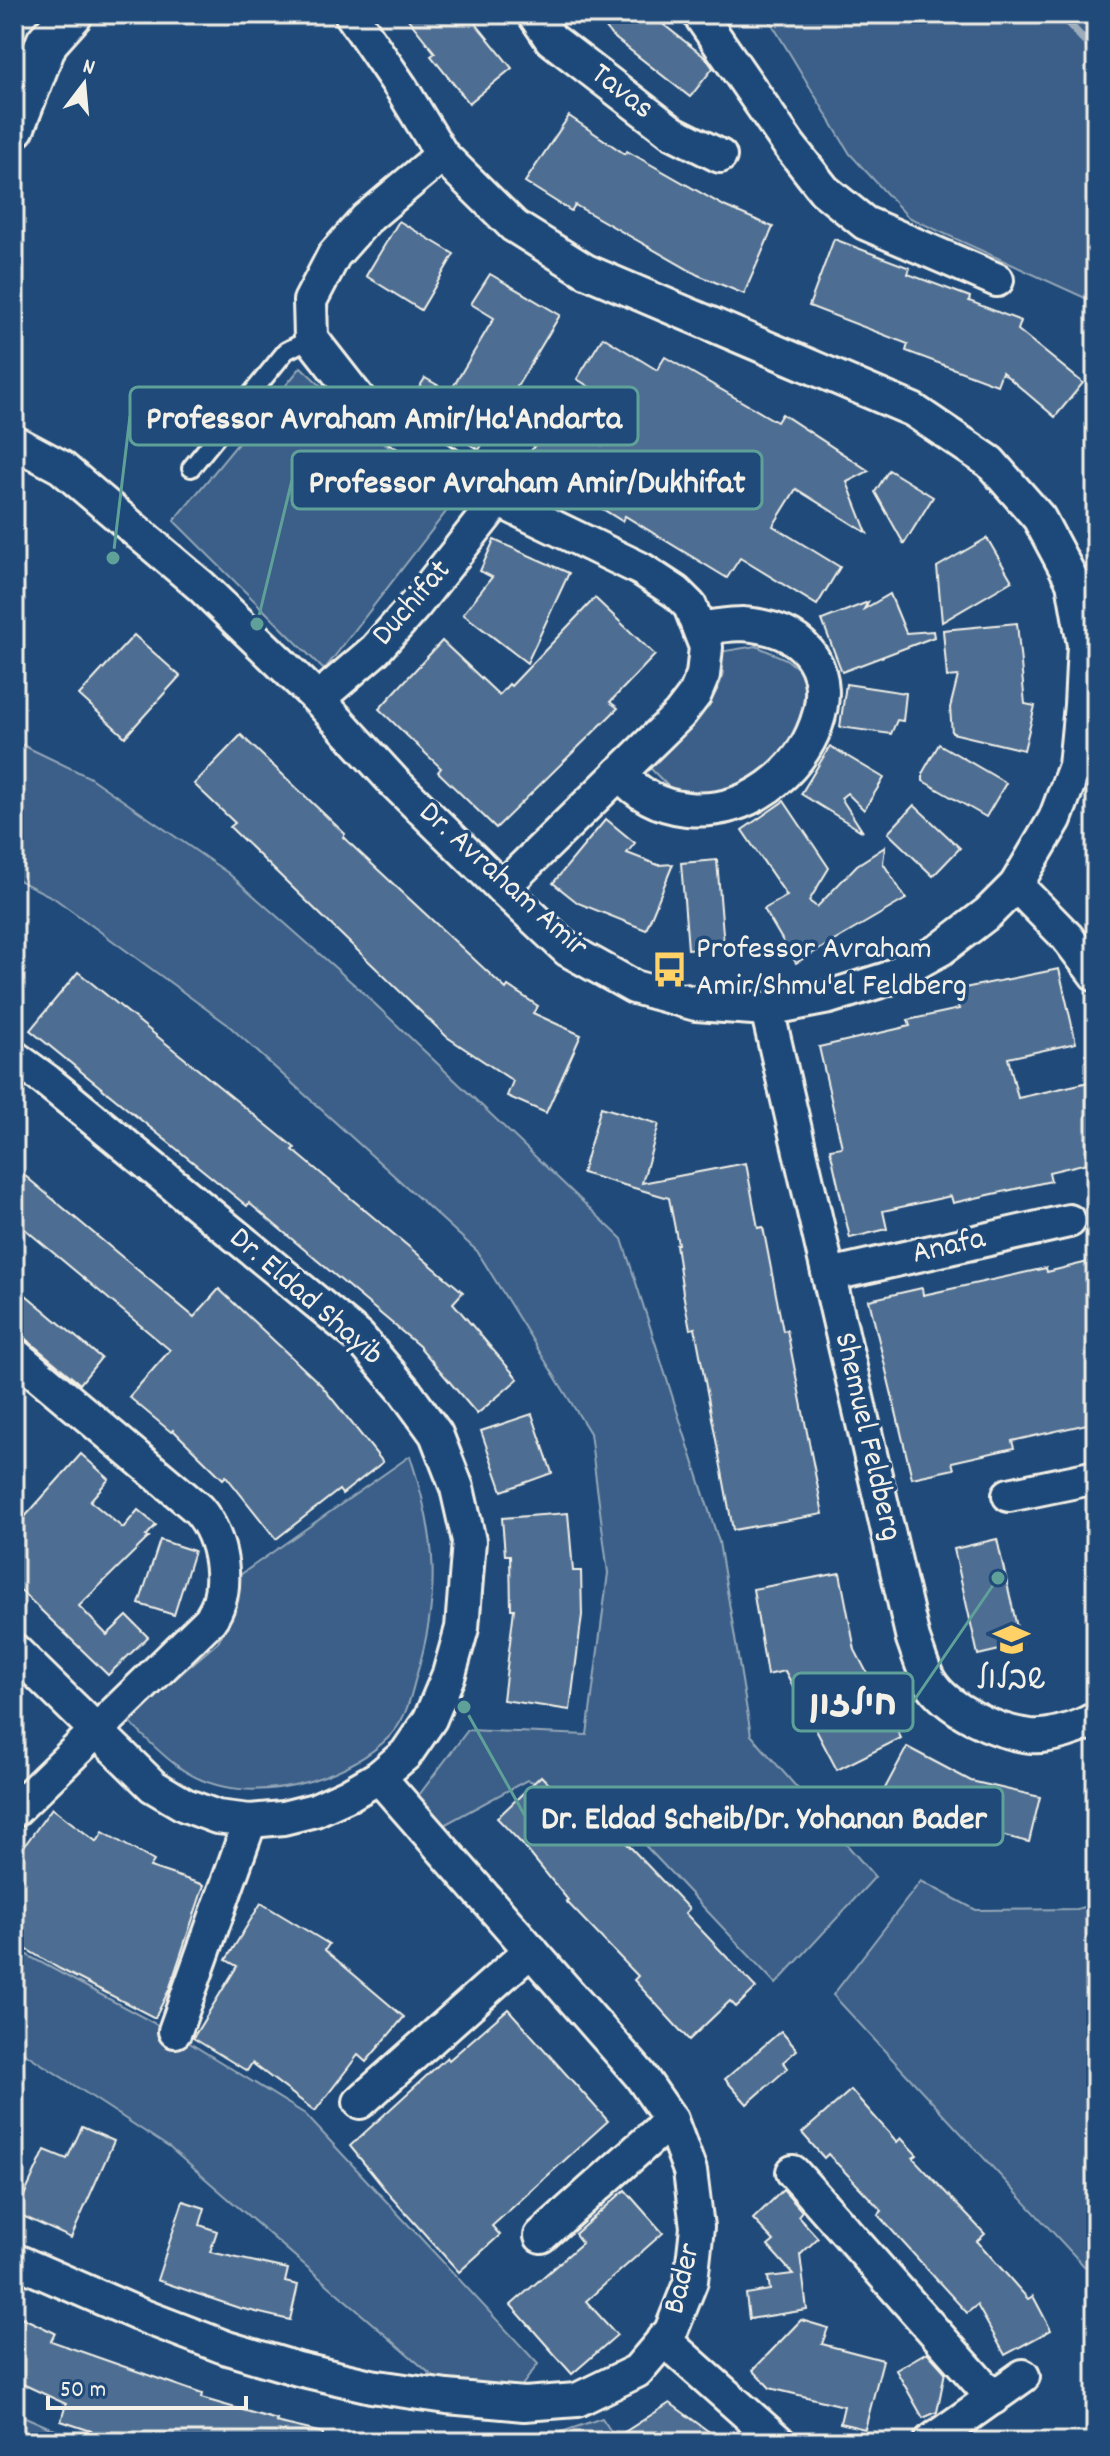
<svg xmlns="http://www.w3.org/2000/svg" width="1110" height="2456" font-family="Dekko,'Playpen Sans Hebrew',sans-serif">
<rect width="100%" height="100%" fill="#1f4a7a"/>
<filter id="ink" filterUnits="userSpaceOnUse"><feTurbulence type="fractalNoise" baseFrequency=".0125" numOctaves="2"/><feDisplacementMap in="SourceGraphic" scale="16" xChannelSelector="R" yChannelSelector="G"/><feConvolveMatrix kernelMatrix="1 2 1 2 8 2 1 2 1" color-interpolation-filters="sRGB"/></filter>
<g filter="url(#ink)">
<g fill="#3a5f88" stroke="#97a8b8" stroke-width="2">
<polygon points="766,14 1096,14 1096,303 908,217 850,154"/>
<polygon points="301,367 377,439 459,495 324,670 174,521"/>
<path d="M756,646L786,659L801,671L807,693L799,729L780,759L736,788L700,797L670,788L649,767C671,744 722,702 723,670C723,664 720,657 719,652Z"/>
<polygon points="14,741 89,777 228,873 357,987 622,1239 719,1542 751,1735 875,1877 776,1984 604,1802 527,1780 431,1832 407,1811 468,1730 587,1735 608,1573 590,1433 477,1251 227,1024 54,898 14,878"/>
<path d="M410,1456C437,1538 441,1594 416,1677C410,1699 406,1720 389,1737C367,1759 339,1772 310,1781C265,1794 215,1795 176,1765C158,1752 143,1735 127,1720L218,1642L237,1607V1577Z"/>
<polygon points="921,1881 976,1910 1077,1909 1096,1903 1096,2279 833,1995"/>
<polygon points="14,1948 180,2037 305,2114 538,2364 517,2392 442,2384 170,2148 14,2046"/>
<polygon points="14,2412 82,2442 14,2442"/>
<polygon points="602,2418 618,2442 526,2442 533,2442"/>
</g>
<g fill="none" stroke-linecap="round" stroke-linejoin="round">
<polyline stroke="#9cacbb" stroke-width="8" points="1060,14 1096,53"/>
</g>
<g fill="#4d6e92" stroke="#f4f1e8" stroke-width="2">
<polygon points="404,14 468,14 512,68 469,103 431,56 435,53"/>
<polygon points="596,14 650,14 706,58 713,68 690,97 611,35"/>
<polygon points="569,116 625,154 627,151 726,207 773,227 744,294 698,275 575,205 571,211 525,182"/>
<polygon points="399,221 454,254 421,310 366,276"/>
<polygon points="834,239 910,268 908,274 970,297 969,301 1021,321 1018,330 1083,383 1055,417 1002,372 997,385 906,351 908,344 809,306"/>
<polygon points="490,274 560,315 479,450 407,407 425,378 450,392 494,318 471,304"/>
<polygon points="603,337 657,370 665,357 777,422 782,414 869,471 847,482 867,533 796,489 773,526 840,567 817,605 740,558 727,578 625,516 622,521 525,461 553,415 603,446 626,410 577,379"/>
<polygon points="889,470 933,497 904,544 875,492"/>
<polygon points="987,538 1012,581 942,622 937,567"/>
<polygon points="494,540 569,573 527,663 463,614 492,577 480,571"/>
<polygon points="890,594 906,633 933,631 934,637 842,672 822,620 868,602 864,609"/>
<polygon points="595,598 655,655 610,702 618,708 496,828 438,772 441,768 379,709 442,641 499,695 509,684 511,686"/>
<polygon points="1017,623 1025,704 1035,706 1024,750 952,733 950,708 958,676 947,677 943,630"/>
<polygon points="134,635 180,676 125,737 79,695"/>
<polygon points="846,684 906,693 903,721 897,720 891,734 840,727"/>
<polygon points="241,735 345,834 343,837 506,989 508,986 538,1006 533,1013 581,1035 546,1113 507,1096 513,1081 447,1037 230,827 235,823 194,784"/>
<polygon points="939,744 1006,783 986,817 923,781 923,772"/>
<polygon points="830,746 884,778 864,810 847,793 841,798 863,832 801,794"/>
<polygon points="784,801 829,868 809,901 817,907 857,865 885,847 883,863 906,899 796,963 764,909 787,896 742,830"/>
<polygon points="914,805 960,848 933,876 888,833"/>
<polygon points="606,819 635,843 627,853 658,865 673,864 646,930 578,903 553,883"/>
<polygon points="717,860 724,946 688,949 681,863"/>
<polygon points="1059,969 1076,1043 1008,1058 1018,1098 1089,1082 1096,1111 1096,1161 1049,1172 1051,1181 953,1203 951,1196 883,1211 887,1229 850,1238 830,1149 842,1147 819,1047 910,1026 908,1020 959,1009 954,990"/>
<polygon points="78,972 295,1148 293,1150 463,1292 453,1303 518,1379 477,1414 419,1346 249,1203 247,1206 30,1030"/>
<polygon points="601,1107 659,1124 642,1183 746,1163 758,1228 763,1227 783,1331 787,1330 823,1514 733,1530 695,1328 690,1329 683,1293 676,1244 678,1244 669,1198 582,1173"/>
<polygon points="24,1175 194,1317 219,1289 321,1385 383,1462 342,1494 339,1490 276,1539 226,1476 223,1479 173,1430 171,1432 129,1397 170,1350 14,1220 14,1187"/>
<polygon points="1096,1260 1096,1422 1012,1441 1014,1448 952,1462 954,1469 912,1478 869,1300 922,1288 923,1295 1046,1268 1047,1272"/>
<polygon points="14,1285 101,1358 80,1384 26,1339 14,1334"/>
<polygon points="532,1414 552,1473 502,1491 481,1431"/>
<polygon points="81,1454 109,1479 90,1501 123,1528 138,1510 156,1525 146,1536 149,1537 79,1606 107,1635 127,1616 148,1637 108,1675 14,1584 14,1529"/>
<polygon points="568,1513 573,1571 581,1571 582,1615 570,1710 503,1700 514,1609 511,1609 510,1555 505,1555 502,1518"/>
<polygon points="997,1539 1021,1645 978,1655 954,1549"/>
<polygon points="160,1540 194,1551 174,1615 139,1604"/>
<polygon points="840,1573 855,1650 901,1738 837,1770 785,1671 767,1675 753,1589"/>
<polygon points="907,1747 971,1781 1040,1797 1029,1842 935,1819 883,1792"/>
<polygon points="541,1776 581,1817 601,1801 621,1826 615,1831 689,1909 685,1913 756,1988 736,2007 730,2001 689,2040 634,1980 638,1976 566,1901 568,1900 522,1844 497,1818"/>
<polygon points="52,1808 97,1842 103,1832 154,1861 150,1867 204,1885 169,1990 155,2018 60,1969 14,1942 14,1860"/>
<polygon points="261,1903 329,1944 325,1950 404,2017 366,2062 358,2055 315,2111 252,2063 247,2071 193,2038 237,1966 226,1960"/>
<polygon points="508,2009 608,2121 492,2226 500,2235 459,2272 392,2198 350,2146 447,2057 449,2060"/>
<polygon points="781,2031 797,2050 783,2062 788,2068 747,2104 725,2079"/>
<polygon points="851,2090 897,2142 901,2138 917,2155 913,2158 985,2234 977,2241 1028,2299 1033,2296 1051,2330 1005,2355 977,2305 967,2313 878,2215 882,2211 828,2154 824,2158 802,2133"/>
<polygon points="82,2127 114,2141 71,2238 16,2213 45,2150 67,2159"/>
<polygon points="625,2190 663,2233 586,2301 617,2335 572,2374 511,2305 582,2243 575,2234"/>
<polygon points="783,2190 802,2211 798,2216 818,2238 800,2255 807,2310 749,2319 746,2294 770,2290 768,2277 793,2274 768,2246 774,2241 753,2219"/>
<polygon points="183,2201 205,2208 200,2225 217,2231 210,2252 288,2269 285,2282 298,2285 290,2320 239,2308 157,2280"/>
<polygon points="21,2317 55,2333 51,2341 202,2394 201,2398 277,2420 276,2422 323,2433 322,2442 124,2442 61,2421 66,2404 14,2380 14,2332"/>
<polygon points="801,2320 828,2328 822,2344 883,2360 865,2429 840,2423 844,2406 770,2388 753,2370"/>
<polygon points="927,2352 945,2372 937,2412 923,2418 896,2370"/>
<polygon points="670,2403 723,2442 609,2442"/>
</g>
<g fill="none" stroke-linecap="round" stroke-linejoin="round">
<defs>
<polyline id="service" points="191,468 286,351 311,338"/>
<g id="minor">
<polyline points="534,14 551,39 672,132 720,156"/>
<polyline points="699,14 789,145 824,190 865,223 997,280"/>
<polyline points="442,155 366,219 334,255 310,301 311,338 361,402 498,500 641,569 676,592 690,606 706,647 703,675 695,694 679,715 502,888"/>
<polyline points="14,442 61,467 201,586 318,699 395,783 502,888 568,950 634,987 696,1004 767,1009 829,997 887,979 941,949 988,913 1016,885 1055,819 1075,766 1081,705 1084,645 1073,582 1039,518 990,462 913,410 586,271 514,226 442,155 402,89 351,14"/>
<polyline points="318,699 375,650 416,604 498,500"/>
<path d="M619,773C638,794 658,806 687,809C811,821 889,633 742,624C729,624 714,627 700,628"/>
<polyline points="1016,885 1067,937 1096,975"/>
<path d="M767,1009L913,1639C918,1652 922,1668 929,1680C947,1710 996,1732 1030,1736C1049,1738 1081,1728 1096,1718"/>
<polyline points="14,1057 47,1081 359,1337 404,1390 436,1434 457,1488 469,1541 462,1628 449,1674 430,1719 406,1754 379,1777 348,1795 315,1810 283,1818 250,1821 217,1817 185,1805 153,1786 14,1650"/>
<polyline points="829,1275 1069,1221"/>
<path d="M14,1354L198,1509C222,1536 232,1589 210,1620L14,1811"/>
<polyline points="1009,1495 1096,1477"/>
<polyline points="175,2031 250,1821"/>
<polyline points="360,2102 531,1950"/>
<polyline points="793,2172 993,2398"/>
<polyline points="541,2236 671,2120"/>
<polyline points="14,2260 138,2314 227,2348 298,2369 371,2386 447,2397 524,2404 577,2400 637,2371 671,2331 691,2281 697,2227 690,2171 671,2120 640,2075 379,1777"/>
<polyline points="663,2339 779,2442"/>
<polyline points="930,2442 1023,2376"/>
</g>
<polyline id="tertiary" points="14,127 47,42 72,14"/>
</defs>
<use href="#service" stroke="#f4f1e8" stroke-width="22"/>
<use href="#minor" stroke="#f4f1e8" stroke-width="38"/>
<use href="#tertiary" stroke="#f4f1e8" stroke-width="46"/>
<use href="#service" stroke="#1f4a7a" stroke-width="16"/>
<use href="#minor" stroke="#1f4a7a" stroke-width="32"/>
<use href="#tertiary" stroke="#1f4a7a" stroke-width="40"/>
</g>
</g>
<defs>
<symbol id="bus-bare" viewBox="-9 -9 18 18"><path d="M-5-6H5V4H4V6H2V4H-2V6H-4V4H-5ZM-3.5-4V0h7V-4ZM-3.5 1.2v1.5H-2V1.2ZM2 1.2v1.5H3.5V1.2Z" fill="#ffd166" stroke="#1f4a7a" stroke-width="2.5" paint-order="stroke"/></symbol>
<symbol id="school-bare" viewBox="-9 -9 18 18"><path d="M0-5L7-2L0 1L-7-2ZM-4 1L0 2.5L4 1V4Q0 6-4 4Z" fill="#ffd166" stroke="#1f4a7a" stroke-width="2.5" paint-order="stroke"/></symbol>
</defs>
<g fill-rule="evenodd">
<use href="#bus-bare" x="644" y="944" width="51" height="51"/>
<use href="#school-bare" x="986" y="1614" width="51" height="51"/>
</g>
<g text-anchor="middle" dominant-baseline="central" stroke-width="7" stroke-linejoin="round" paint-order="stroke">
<g font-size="32" fill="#f4f1e8" stroke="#1f4a7a">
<text transform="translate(621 93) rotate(38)">Tavas</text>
<text transform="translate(413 604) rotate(-49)">Duchifat</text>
<text transform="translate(502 881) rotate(42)">Dr. Avraham Amir</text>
<text transform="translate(949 1248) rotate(-13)">Anafa</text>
<text transform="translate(305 1298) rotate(41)">Dr. Eldad Shayib</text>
<text transform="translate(866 1437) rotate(77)">Shemuel Feldberg</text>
<text transform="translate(684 2279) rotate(-76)">Bader</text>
</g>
<g font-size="32" fill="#f4f1e8" stroke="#1f4a7a" text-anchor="start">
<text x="696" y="951">Professor Avraham<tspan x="696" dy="37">Amir/Shmu'el Feldberg</tspan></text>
<text x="1011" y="1682" text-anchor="middle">שבלול</text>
</g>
</g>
<path fill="none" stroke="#5fa199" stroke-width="3" d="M113 558L130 416M257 624L292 480M998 1578L913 1702M464 1707L525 1816"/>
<g fill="#5fa199" stroke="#1f4a7a" stroke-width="3">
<circle cx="113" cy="558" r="8"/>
<circle cx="257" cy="624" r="8"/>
<circle cx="998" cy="1578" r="8"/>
<circle cx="464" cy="1707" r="8"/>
</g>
<g fill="#1f4a7a" stroke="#5fa199" stroke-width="3">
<rect x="130" y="387" width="508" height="58" rx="8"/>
<rect x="292" y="451" width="470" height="58" rx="8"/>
<rect x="793" y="1673" width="120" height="58" rx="8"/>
<rect x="525" y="1787" width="478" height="58" rx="8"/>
</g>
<g font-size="34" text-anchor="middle" font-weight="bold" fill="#f4f1e8">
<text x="384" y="428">Professor Avraham Amir/Ha'Andarta</text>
<text x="527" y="492">Professor Avraham Amir/Dukhifat</text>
<text x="853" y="1714">חילזון</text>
<text x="764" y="1828">Dr. Eldad Scheib/Dr. Yohanan Bader</text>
</g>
<rect width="1110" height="2456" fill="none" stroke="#1f4a7a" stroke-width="48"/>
<rect x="24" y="24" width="1062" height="2408" fill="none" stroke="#f4f1e8" stroke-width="3" filter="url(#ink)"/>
<g transform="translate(84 84) rotate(16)" stroke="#1f4a7a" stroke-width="6" paint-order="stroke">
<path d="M0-6L14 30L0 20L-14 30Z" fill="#f4f1e8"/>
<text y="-12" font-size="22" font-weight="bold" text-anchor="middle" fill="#f4f1e8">N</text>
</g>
<path d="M48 2396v12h198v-12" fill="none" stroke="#f4f1e8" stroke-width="4"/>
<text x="60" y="2396" font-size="24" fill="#f4f1e8" stroke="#1f4a7a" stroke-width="6" paint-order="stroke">50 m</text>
</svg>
